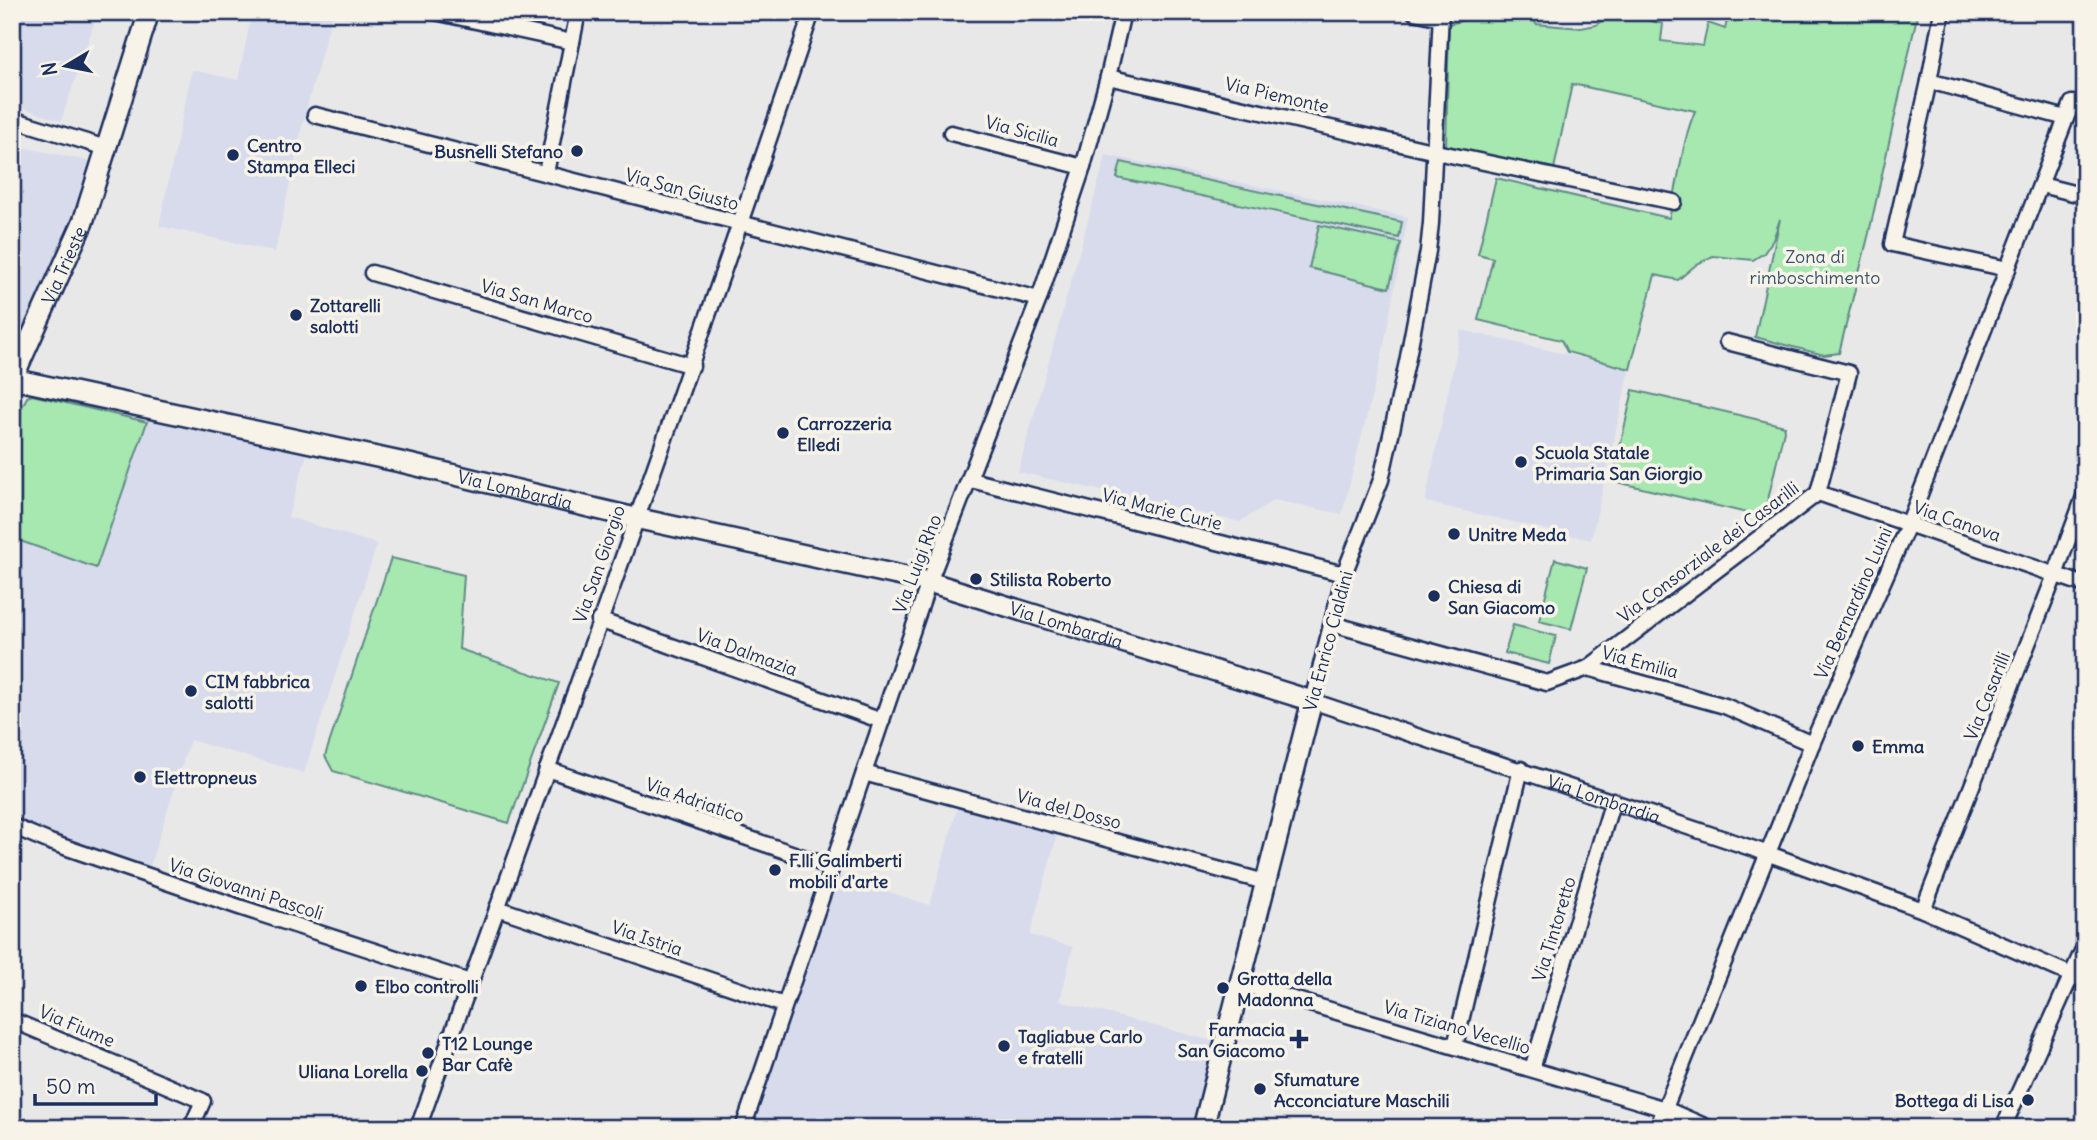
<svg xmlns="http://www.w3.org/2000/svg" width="2097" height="1140" font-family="Delius,sans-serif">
<rect width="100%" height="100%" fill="#e9e8e9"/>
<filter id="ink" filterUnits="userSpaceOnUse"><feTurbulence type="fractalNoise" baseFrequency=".0143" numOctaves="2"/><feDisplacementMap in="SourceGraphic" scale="14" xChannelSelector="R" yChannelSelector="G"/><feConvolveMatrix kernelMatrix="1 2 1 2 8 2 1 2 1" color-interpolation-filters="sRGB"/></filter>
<g filter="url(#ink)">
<g fill="#d8dbeb">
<polygon points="12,12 98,12 61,121 12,104"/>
<polygon points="252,12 333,12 305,114 275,252 159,226 192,70 238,80"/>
<polygon points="12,145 89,161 64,241 12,365"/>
<polygon points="1106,155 1408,217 1382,356 1342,514 1274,500 1240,522 1018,472"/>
<polygon points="1461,330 1630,369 1591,540 1425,502"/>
<polygon points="150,413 310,445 288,517 377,544 304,773 190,740 148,872 12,822 12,538 96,567"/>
<polygon points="959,802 1058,832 1030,935 1073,947 1060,1001 1220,1043 1198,1128 777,1128 749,1119 833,874 930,905"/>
</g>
<g fill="#a7e7b0" stroke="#618b87" stroke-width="2">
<path d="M1484,12H1531L1536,24L1581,28L1596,25L1609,15L1620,13L1663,24L1661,41L1703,46L1708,23L1725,29L1729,12H1918L1869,233L1839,353L1824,355L1755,337L1780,219L1773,240L1764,253L1753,260L1713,256L1697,264L1678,280L1655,275L1630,369L1567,352L1561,340L1478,320L1493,258L1478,254L1496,178L1669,218C1679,183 1681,144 1695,111L1572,84L1554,169L1446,147L1449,24L1476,17Z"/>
<polygon points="1121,162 1402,222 1399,238 1117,178"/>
<polygon points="1319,225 1401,243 1389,288 1309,268"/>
<polygon points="1633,390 1785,426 1764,517 1612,481"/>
<polygon points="32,395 147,422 96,568 12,538 12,427 27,397"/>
<polygon points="391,558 464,575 459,649 559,683 509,823 333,771 325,756"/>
<polygon points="1555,559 1587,568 1571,629 1539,621"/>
<polygon points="1513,625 1556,636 1549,664 1505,653"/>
</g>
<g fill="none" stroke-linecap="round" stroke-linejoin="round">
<defs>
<g id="street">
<polyline points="435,12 572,42"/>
<polyline points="1414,12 1441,18"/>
<path id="s1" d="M1441,12L1431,223L1428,251L1407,362L1381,480L1344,574L1312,701L1769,854L1923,910L2085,981"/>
<polyline points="1942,12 1929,81 1892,244 2008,269"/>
<polyline points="1108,77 1436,152 1674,202"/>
<polyline points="1929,81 2066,118"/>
<polyline points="315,115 1039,299"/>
<polyline points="12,119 106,148"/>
<polyline points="951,133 1083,167"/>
<polyline points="546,173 578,12"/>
<polyline points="2041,185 2085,196"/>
<polyline points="372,273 692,366"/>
<polyline points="1727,342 1849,373 1818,493"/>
<polyline points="971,480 1344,574"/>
<polyline points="1818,493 2085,585"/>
<polyline points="599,620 882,721"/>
<polyline points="1332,624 1547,683 1588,668 1725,706 1812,744"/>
<polyline points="1588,668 1818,493"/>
<polyline points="547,769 832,867"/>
<polyline points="864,773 1265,882"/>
<polyline points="12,826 50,842 239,907 470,982"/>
<polyline points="497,908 784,1005"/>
<polyline points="1923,910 2055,575 2085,494"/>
<polyline points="1239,983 1665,1109 1709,1128"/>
<polyline points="12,1020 203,1101 191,1128"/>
<polyline points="1455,1046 1521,769"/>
<polyline points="1532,1069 1613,800"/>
<path d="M418,1128C552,757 686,386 812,12"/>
<polyline points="743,1128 929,582 1039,299 1083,167 1108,77 1123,12"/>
<polyline points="1657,1128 1812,744 1908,525 2072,103 2085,105"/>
<polyline points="2003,1128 2085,945"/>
</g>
<g id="secondary">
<path id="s2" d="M13,379L405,463L635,518L929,582L1312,701L1203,1128"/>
<path id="s3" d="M12,380L83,222L149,12"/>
</g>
</defs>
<use href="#street" stroke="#1b2f5e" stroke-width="19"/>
<use href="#secondary" stroke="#1b2f5e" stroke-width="24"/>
<use href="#street" stroke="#f7f3e8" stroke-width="14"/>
<use href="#secondary" stroke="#f7f3e8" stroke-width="19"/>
</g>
</g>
<g fill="#1b2f5e" stroke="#f7f3e8" stroke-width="2.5">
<circle cx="577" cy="151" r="7"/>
<circle cx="233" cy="155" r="7"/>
<circle cx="296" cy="315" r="7"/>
<circle cx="783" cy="433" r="7"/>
<circle cx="1521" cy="462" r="7"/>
<circle cx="1454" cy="534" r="7"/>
<circle cx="976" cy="579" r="7"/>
<circle cx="1434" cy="596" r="7"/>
<circle cx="191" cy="691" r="7"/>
<circle cx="1858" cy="746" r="7"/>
<circle cx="140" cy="777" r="7"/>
<circle cx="775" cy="870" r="7"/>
<circle cx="361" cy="986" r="7"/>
<circle cx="1223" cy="988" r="7"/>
<path d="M1295.5 1028.5h7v7h7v7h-7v7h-7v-7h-7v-7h7z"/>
<circle cx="1004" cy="1046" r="7"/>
<circle cx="428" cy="1053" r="7"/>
<circle cx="422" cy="1071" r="7"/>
<circle cx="1260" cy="1089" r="7"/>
<circle cx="2028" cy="1100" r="7"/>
</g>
<g text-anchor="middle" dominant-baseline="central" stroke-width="7" stroke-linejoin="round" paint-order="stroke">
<g font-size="18" fill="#1b2f5e" stroke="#f7f3e8">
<text transform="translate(1277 95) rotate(13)">Via Piemonte</text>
<text transform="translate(1022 131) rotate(15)">Via Sicilia</text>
<text transform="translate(682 189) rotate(15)">Via San Giusto</text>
<text stroke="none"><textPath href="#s3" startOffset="126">Via Trieste</textPath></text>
<text transform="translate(537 301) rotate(16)">Via San Marco</text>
<text stroke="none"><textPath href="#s2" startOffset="514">Via Lombardia</textPath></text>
<text transform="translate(1162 509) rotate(14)">Via Marie Curie</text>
<text transform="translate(1957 521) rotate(19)">Via Canova</text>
<text transform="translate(1708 552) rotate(-37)">Via Consorziale dei Casarilli</text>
<text transform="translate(599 564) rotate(-71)">Via San Giorgio</text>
<text transform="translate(917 564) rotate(-69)">Via Luigi Rho</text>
<text transform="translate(1853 603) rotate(-66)">Via Bernardino Luini</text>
<text stroke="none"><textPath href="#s2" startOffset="1082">Via Lombardia</textPath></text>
<text transform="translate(1328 641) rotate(-75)">Via Enrico Cialdini</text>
<text transform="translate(747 652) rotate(20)">Via Dalmazia</text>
<text transform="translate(1640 662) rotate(15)">Via Emilia</text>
<text transform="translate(1987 696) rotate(-68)">Via Casarilli</text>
<text stroke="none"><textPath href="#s1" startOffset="1013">Via Lombardia</textPath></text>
<text transform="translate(695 800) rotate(19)">Via Adriatico</text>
<text transform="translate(1069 809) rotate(15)">Via del Dosso</text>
<text transform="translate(246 889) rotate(18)">Via Giovanni Pascoli</text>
<text transform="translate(1554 929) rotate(-73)">Via Tintoretto</text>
<text transform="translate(647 938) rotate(19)">Via Istria</text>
<text transform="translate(77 1026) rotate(23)">Via Fiume</text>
<text transform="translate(1457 1027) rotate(16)">Via Tiziano Vecellio</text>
</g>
<g font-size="18" font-weight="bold" fill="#1b2f5e" stroke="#f7f3e8" text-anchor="start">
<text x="247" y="145">Centro<tspan x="247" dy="21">Stampa Elleci</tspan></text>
<text x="563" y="151" text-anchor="end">Busnelli Stefano</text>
<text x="310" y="305">Zottarelli<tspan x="310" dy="21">salotti</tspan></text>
<text x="797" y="423">Carrozzeria<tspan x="797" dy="21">Elledi</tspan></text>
<text x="1535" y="452">Scuola Statale<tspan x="1535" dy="21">Primaria San Giorgio</tspan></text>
<text x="1468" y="534">Unitre Meda</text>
<text x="990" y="579">Stilista Roberto</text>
<text x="1448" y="586">Chiesa di<tspan x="1448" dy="21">San Giacomo</tspan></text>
<text x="205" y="681">CIM fabbrica<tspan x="205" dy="21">salotti</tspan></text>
<text x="1872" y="746">Emma</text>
<text x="154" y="777">Elettropneus</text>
<text x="789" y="860">F.lli Galimberti<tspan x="789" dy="21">mobili d'arte</tspan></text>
<text x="1237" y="978">Grotta della<tspan x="1237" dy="21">Madonna</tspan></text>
<text x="375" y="986">Elbo controlli</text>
<text x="1285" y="1029" text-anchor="end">Farmacia<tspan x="1285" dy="21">San Giacomo</tspan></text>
<text x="1018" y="1036">Tagliabue Carlo<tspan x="1018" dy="21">e fratelli</tspan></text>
<text x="442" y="1043">T12 Lounge<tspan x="442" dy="21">Bar Cafè</tspan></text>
<text x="408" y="1071" text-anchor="end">Uliana Lorella</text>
<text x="1274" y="1079">Sfumature<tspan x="1274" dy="21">Acconciature Maschili</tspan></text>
<text x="2014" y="1100" text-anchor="end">Bottega di Lisa</text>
</g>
<g font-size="18" fill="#37546e" stroke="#f7f3e8">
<text x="1815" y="256">Zona di<tspan x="1815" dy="21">rimboschimento</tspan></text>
</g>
</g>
<rect width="2097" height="1140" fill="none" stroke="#f7f3e8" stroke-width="42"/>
<rect x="21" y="21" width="2055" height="1098" fill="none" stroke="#1b2f5e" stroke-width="2.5" filter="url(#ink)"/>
<g transform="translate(66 66) rotate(260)" stroke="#f7f3e8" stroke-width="5" paint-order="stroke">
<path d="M0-5L12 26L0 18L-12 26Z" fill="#1b2f5e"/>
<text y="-10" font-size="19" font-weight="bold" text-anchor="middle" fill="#1b2f5e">N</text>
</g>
<path d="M35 1094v10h121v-10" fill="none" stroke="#1b2f5e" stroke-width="3.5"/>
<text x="46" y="1094" font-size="21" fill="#1b2f5e" stroke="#f7f3e8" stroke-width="5" paint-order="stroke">50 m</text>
</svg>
